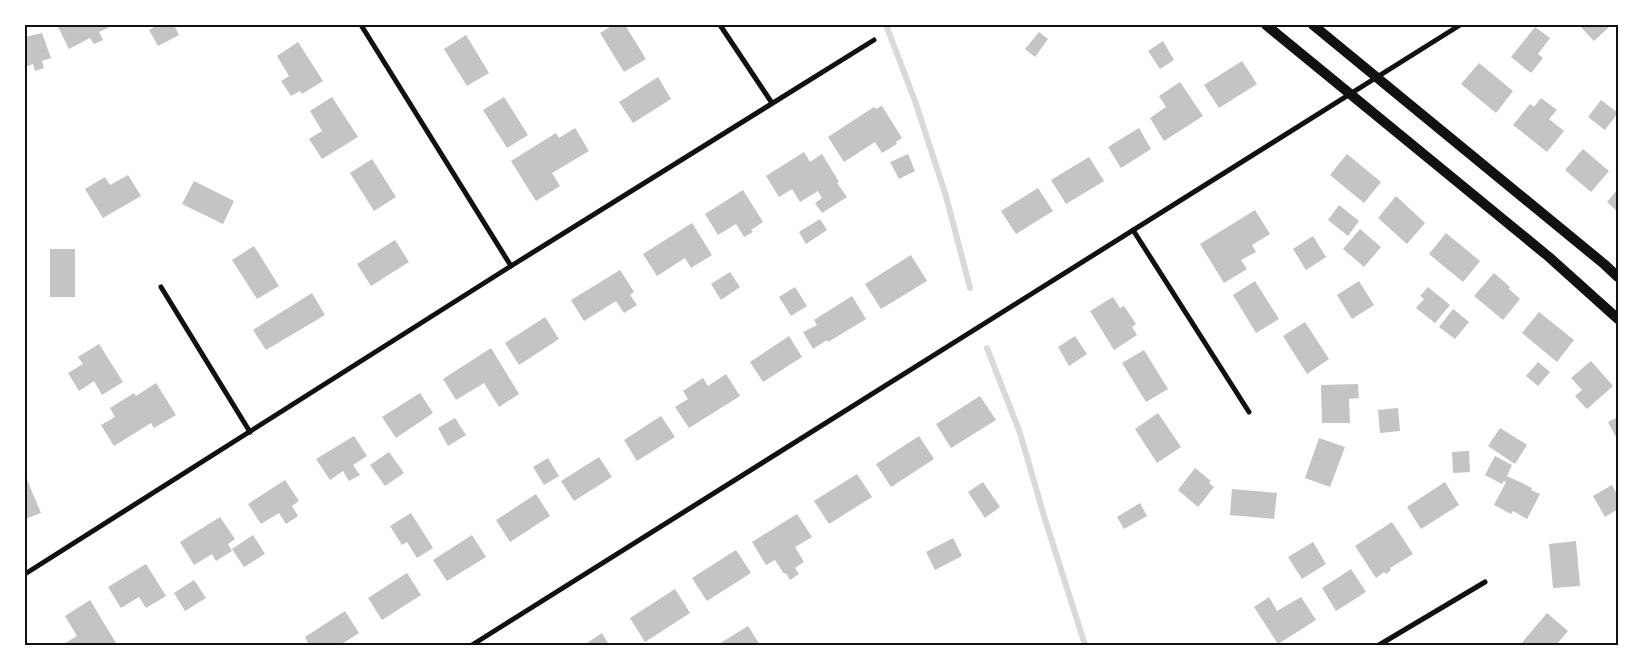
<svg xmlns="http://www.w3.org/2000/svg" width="1643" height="670" font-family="Mulish,sans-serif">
<rect width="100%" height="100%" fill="#fff"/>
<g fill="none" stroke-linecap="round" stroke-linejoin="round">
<g stroke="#d9d9d9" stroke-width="6">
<polyline points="886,25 915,101 946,196 970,288"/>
<polyline points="987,348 1020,433 1044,516 1085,645"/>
</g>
</g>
<g fill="#c4c4c4">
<polygon points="57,25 107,25 108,28 99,32 103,40 94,44 90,38 69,49"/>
<polygon points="158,25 174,25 179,35 158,46 149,30"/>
<polygon points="613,25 625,25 646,59 624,72 600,33"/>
<polygon points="1579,25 1611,25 1594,41"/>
<polygon points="1535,27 1550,38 1538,54 1543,58 1531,73 1511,57"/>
<polygon points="1039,32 1048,39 1035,57 1025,49"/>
<polygon points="42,33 51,58 42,61 44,68 35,71 33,64 25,67 25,37"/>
<polygon points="466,35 489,73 467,86 444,49"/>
<polygon points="1163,41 1174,60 1160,69 1148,51"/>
<polygon points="298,42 323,81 302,94 300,91 291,96 281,81 289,76 277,56"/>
<polygon points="1242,61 1257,84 1219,108 1204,85"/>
<polygon points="1479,63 1513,91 1496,113 1461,84"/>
<polygon points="658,77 671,99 633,123 619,102"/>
<polygon points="1180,82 1203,116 1164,141 1150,118 1166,107 1159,96"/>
<polygon points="332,97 358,137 322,159 309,139 322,131 310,111"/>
<polygon points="504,97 528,135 507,148 483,110"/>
<polygon points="1541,98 1557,110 1549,119 1564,131 1547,152 1513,125 1530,104 1534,107"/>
<polygon points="1601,100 1618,113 1605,130 1588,117"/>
<polygon points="882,106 902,138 896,142 897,144 882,153 875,142 844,162 828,137 874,107 876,109"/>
<polygon points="575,128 589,151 552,173 560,186 536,201 511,161 556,133 559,138"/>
<polygon points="1139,128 1151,149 1121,168 1108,147"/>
<polygon points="1583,149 1609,171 1591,192 1565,170"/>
<polygon points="804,152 810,162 822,154 839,182 837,183 847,197 822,213 815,203 822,198 818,191 800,202 792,189 779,197 766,176"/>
<polygon points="908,154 915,171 899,179 890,162"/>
<polygon points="1347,154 1381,182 1364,203 1330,175"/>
<polygon points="1089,157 1104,181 1066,204 1051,180"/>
<polygon points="372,159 396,197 374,211 350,173"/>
<polygon points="128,175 141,196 103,218 85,189 105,177 110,185"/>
<polygon points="194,181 234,201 223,224 182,204"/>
<polygon points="1038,188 1053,211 1016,234 1001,211"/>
<polygon points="1618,189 1618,212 1607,202"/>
<polygon points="743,190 763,222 751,230 753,232 744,237 736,224 718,235 705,214"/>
<polygon points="1396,196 1425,223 1407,244 1378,218"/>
<polygon points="1339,205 1359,221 1348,236 1328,220"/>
<polygon points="1255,210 1270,234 1252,245 1256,252 1241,260 1247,269 1224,283 1200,244"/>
<polygon points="820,219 827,230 806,244 799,232"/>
<polygon points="692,223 712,255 691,268 685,258 657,276 643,254"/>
<polygon points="1360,229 1381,247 1364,267 1343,249"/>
<polygon points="1446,233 1480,261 1463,282 1429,254"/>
<polygon points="1313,236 1326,257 1306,270 1293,249"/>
<polygon points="395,240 409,262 371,286 357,264"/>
<polygon points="254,246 279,286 257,299 232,260"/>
<rect x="50" y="249" width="25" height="48"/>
<polygon points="911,255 927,281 881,309 865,284"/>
<polygon points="620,270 634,292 630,295 637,305 624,313 616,301 584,321 571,300"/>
<polygon points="730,272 740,287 721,300 711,284"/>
<polygon points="1494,273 1510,287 1509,289 1520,299 1503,320 1474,296"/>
<polygon points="1255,281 1279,319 1256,333 1233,295"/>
<polygon points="1359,281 1374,305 1352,319 1337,295"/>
<polygon points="795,287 807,306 791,316 779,297"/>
<polygon points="1428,287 1450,305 1435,323 1416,308 1424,299 1420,296"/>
<polygon points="312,293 325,315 266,350 253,330"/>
<polygon points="852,296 866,319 828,342 827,340 813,349 803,332 817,325 814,320"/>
<polygon points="1113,297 1120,308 1124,306 1136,324 1132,327 1137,335 1114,350 1090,311"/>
<polygon points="1453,309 1469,322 1455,339 1439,327"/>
<polygon points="1539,312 1574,340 1557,362 1522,333"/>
<polygon points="545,317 559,339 519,365 505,343"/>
<polygon points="1305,322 1329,359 1307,374 1283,336"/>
<polygon points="789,336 802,357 763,382 750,362"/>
<polygon points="1075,336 1087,354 1069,366 1058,347"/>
<polygon points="99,344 123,382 102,395 94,381 79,391 68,373 83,364 78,357"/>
<polygon points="491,348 519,394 499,407 484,383 456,400 443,379"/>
<polygon points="1144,350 1168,389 1146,402 1122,363"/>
<polygon points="1591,361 1613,386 1587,409 1575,396 1582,390 1571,378"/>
<polygon points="1538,362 1550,372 1538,386 1526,376"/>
<polygon points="726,374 740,396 689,428 675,407 688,399 683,391 703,378 708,386"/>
<polygon points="156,383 176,415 154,428 151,423 114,446 101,425 115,417 110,408 134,393 136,396"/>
<polygon points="1358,384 1359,398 1349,399 1350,423 1322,423 1321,385"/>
<polygon points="420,393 433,413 396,438 382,417"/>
<polygon points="980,396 996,420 951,448 936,424"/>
<polygon points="1398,408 1400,431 1380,433 1378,410"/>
<polygon points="1158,413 1181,447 1157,463 1135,429"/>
<polygon points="661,416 675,437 637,461 624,440"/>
<polygon points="1618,417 1618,441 1608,422"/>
<polygon points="455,418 466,435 448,446 438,428"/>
<polygon points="1500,428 1527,445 1515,464 1488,446"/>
<polygon points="354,436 367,456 353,465 360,475 349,481 343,471 330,480 316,459"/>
<polygon points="919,436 934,459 891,487 876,464"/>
<polygon points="1319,438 1345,447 1330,487 1305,478"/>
<polygon points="1469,451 1470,472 1453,473 1452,452"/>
<polygon points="389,452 404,473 385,486 370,465"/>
<polygon points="1495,456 1512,465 1507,476 1532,488 1531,490 1540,494 1527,519 1513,511 1511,514 1494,505 1506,482 1504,481 1502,484 1485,475"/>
<polygon points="599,457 612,477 574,501 561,481"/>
<polygon points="548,458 559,476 544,485 533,467"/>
<polygon points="1195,468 1211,481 1209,483 1214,487 1198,507 1178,490"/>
<polygon points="857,474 872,497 829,524 814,501"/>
<polygon points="25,475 41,513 25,519"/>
<polygon points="285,480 299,501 292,506 298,516 286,524 279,513 261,524 248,504"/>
<polygon points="983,482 1000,507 985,518 968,492"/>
<polygon points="1445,482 1459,505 1421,529 1407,507"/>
<polygon points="1612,485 1618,496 1618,509 1605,517 1593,496"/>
<polygon points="1232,489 1277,493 1274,519 1230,515"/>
<polygon points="536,494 550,516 510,542 496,520"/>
<polygon points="1140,503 1147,516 1124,529 1117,517"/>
<polygon points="411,513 433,548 417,558 407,542 402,545 390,526"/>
<polygon points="797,514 812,537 795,547 804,562 795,568 799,574 790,580 786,573 784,574 775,560 766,565 752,542"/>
<polygon points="220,517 235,539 228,544 232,551 216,561 212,554 194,565 180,542"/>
<polygon points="1392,522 1413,554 1390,568 1391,570 1386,574 1384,572 1376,578 1355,546"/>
<polygon points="253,535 265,554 244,567 232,549"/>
<polygon points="472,535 486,557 447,581 433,560"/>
<polygon points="953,538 962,556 935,570 926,552"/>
<polygon points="1576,541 1580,586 1553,588 1549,544"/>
<polygon points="1313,542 1326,564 1302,579 1288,557"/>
<polygon points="736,550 751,573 707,601 692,578"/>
<polygon points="146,564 166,596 146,608 139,597 121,608 108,587"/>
<polygon points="1351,569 1366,592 1336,611 1322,588"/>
<polygon points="407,573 421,595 382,620 368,598"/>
<polygon points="194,580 206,598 185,611 174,593"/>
<polygon points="675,589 690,613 645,642 630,618"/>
<polygon points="1269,597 1277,611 1301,597 1316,620 1278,644 1254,607"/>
<polygon points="90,600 116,643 112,645 62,645 77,636 65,616"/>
<polygon points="345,611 359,633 340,645 309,645 305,637"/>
<polygon points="1547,613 1568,631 1556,645 1520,645"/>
<polygon points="748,626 760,645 720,645 719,644"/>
<polygon points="602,633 609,645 584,645"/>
</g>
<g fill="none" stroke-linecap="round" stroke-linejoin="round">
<g stroke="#111" stroke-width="5">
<polyline points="361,25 511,266"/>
<polyline points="720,25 772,103"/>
<polyline points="1133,230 1249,412"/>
<polyline points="161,287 250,432"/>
<polyline points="25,574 511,266 874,40"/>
<polyline points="472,645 1460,25"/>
<polyline points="1379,645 1485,582"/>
</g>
<g stroke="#111" stroke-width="10">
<polyline points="1266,25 1549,257 1618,319"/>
<polyline points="1313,25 1604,264 1618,277"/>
</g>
</g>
<rect width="1643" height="670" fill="none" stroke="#ffffff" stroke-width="52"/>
<rect x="26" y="26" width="1591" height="618" fill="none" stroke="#111" stroke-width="2"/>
</svg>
